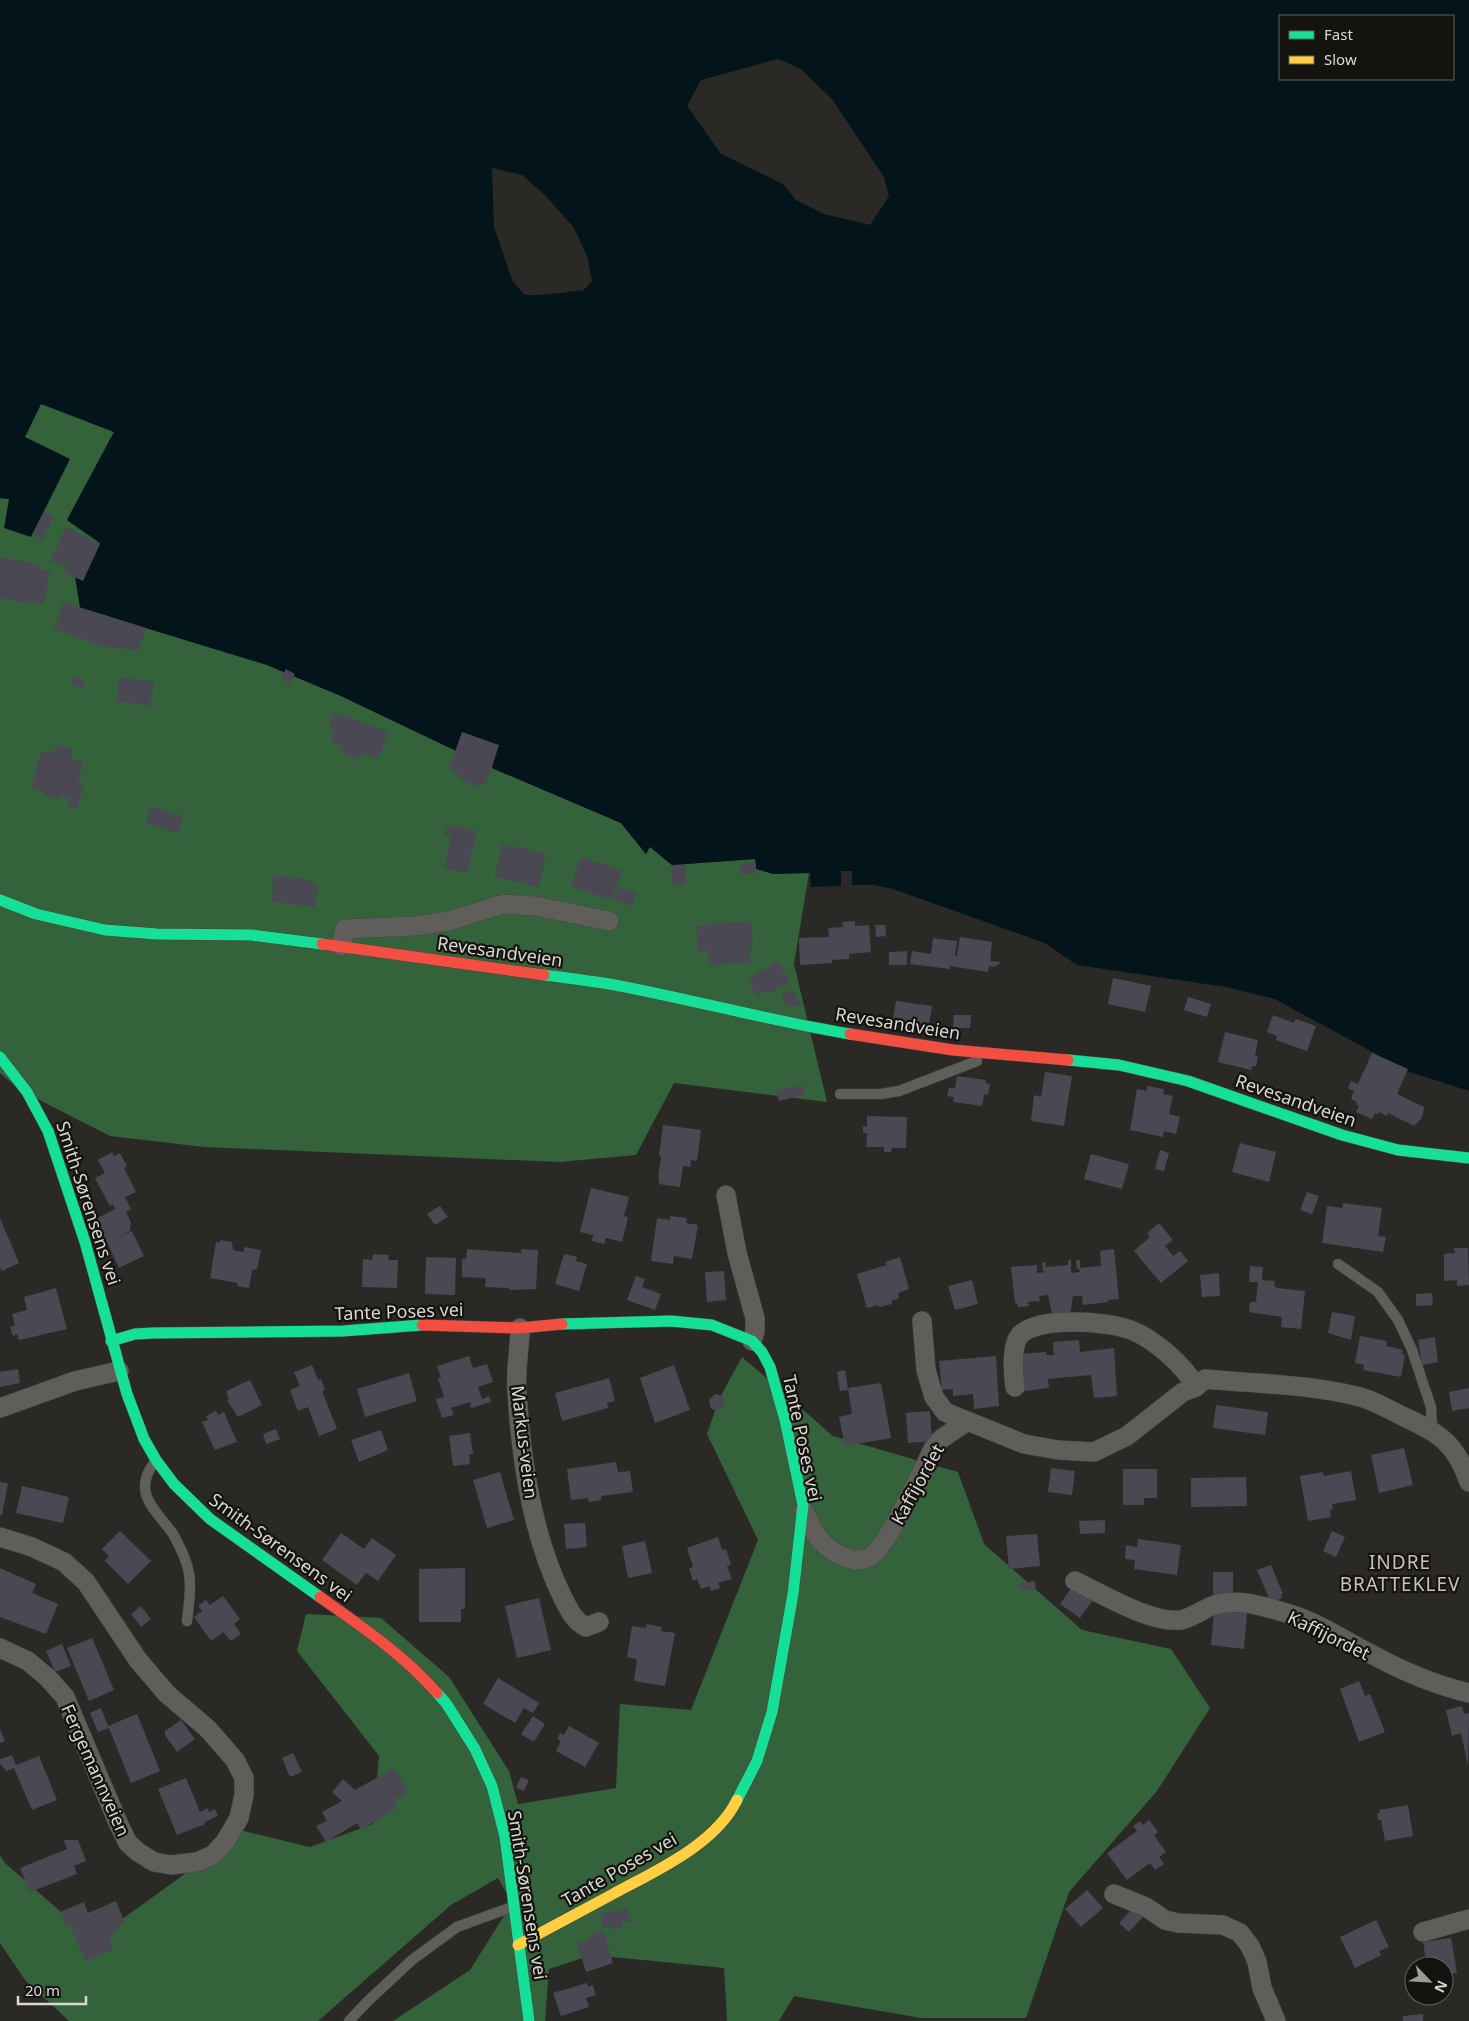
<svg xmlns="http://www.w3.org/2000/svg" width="1469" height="2021" font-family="'Noto Sans',sans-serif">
<rect width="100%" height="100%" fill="#2b2925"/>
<g fill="#34623b">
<polygon points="41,403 114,432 67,520 100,543 83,581 267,665 341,696 492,768 621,823 646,854 649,846 672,865 755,859 773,874 809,873 794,964 827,1102 674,1083 636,1155 560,1162 204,1147 110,1136 20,1090 0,1073 0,498 9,499 25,437"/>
<polygon points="742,1357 833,1436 958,1472 984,1544 1082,1630 1171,1649 1210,1708 1157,1791 1069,1892 1026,2018 921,2018 794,1996 779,2021 727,2021 724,1968 592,1955 549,1969 545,2021 393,2021 470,1970 512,1903 498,1878 451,1905 318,2021 69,2021 25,1980 0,1943 0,1855 5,1863 93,1940 193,1868 240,1830 310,1847 373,1824 379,1756 297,1651 306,1614 381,1618 449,1677 509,1771 518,1804 616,1788 620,1704 691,1710 758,1540 707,1434 719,1399"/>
</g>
<path fill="#04141b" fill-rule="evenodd" d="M0,0H1469V1091L1407,1071L1275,999L1226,987L1077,965L1045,943L893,889L873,885H852V871H841V886L811,887L810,873L773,874L756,869L755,859L672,865L650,847L646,854L621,823L492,768L341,696L267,665L80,608L75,577L83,580L100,543L67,520L114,432L41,404L25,437L70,459L31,537L4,528L9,499L0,498ZM1280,16H1453V79H1280ZM778,59L801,69L832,99L884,177L889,196L870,225L824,214L796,200L783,184L721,154L687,106L701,80ZM492,168L522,175L546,196L574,228L587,256L592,281L584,290C564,292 546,296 525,295L513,282L494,227Z"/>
<g fill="#4a4953">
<polygon points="44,512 54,517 42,540 32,535"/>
<polygon points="66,527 100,544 83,581 63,572 66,567 50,560"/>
<polygon points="0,557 40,565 39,569 50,571 44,604 32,602 32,604 0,598"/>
<polygon points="63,602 146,628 138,651 103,646 54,630"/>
<polygon points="286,669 295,674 290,684 281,679"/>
<polygon points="74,676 85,680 82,689 71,684"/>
<polygon points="119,677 154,682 150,706 116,701"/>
<polygon points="333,713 341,716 341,714 388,732 378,759 361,753 358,760 341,753 343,746 331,742 334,732 330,730 329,726"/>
<polygon points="462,732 499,745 492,767 493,768 484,785 479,784 477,787 464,780 448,767 454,755"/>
<polygon points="56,745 73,749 71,758 83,762 78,784 84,785 77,809 68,806 70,798 61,795 60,799 44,795 45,791 31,788 41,751 54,754"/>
<polygon points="151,806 183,816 178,833 146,823"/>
<polygon points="446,826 453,828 454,826 477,831 467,873 444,868 451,836 444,835"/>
<polygon points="502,844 546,854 539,887 495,877"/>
<polygon points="581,857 622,871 612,900 571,886"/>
<polygon points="741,863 756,863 755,874 740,874"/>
<polygon points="672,865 686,865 685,885 671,884"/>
<polygon points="274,875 305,879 318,887 315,907 271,902"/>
<polygon points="619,887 636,893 632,906 614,900"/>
<polygon points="751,921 753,950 750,950 750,963 710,965 707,951 698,951 696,926 706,926 706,924"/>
<polygon points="855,921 855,926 869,925 871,952 849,954 849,959 832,960 832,963 800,965 799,938 829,937 828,928 843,927 842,922"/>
<polygon points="875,925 885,925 886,936 876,937"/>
<polygon points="960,937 992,942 990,961 1002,962 994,967 989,966 988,972 950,966 950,969 910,964 912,951 931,954 933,938 957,941 955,956 957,956"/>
<polygon points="907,951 907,965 889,965 889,952"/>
<polygon points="778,961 790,982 769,993 767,990 757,996 748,979"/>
<polygon points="1113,978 1151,986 1145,1012 1108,1004"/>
<polygon points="789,990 794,991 802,1006 786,1005 781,995"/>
<polygon points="1188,997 1211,1004 1207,1017 1184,1010"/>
<polygon points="896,1001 932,1006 928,1032 899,1027 900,1020 893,1019"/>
<polygon points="954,1015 971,1015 970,1028 953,1028"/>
<polygon points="1273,1015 1294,1023 1296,1019 1316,1026 1307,1051 1276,1040 1277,1036 1267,1032"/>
<polygon points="1225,1032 1258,1040 1255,1055 1258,1057 1256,1066 1252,1066 1251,1070 1218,1062"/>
<polygon points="1372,1053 1408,1069 1397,1094 1424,1107 1422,1118 1414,1126 1388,1113 1387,1116 1379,1112 1378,1114 1375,1113 1372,1119 1356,1112 1359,1106 1356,1104 1357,1102 1351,1099 1354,1091 1348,1088 1351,1081 1358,1084"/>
<polygon points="1045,1072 1072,1076 1064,1126 1031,1121 1034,1095 1041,1097"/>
<polygon points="957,1076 986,1080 985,1083 990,1084 988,1095 984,1094 982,1106 953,1102 954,1097 947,1096 949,1088 955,1088"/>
<polygon points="803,1085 805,1095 779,1101 776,1091"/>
<polygon points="1147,1086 1164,1089 1163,1094 1173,1096 1169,1114 1180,1117 1176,1134 1164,1131 1163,1137 1130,1130 1137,1089 1147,1091"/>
<polygon points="867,1116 907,1117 906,1148 892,1148 891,1152 884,1152 884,1147 866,1147 867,1133 863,1133 863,1126 867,1126"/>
<polygon points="663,1125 701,1130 697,1161 691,1160 690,1167 683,1166 680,1187 659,1184 659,1178 658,1178 661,1157 659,1156"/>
<polygon points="1240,1143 1276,1152 1269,1182 1232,1172"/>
<polygon points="1160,1150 1169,1153 1164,1171 1155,1169"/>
<polygon points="112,1152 114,1156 120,1153 127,1166 124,1168 136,1192 125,1197 131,1209 126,1212 131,1222 130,1231 119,1237 132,1231 144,1256 119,1268 96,1219 115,1209 113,1204 110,1206 95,1178 105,1173 98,1160"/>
<polygon points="1091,1154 1129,1164 1122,1189 1084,1179"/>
<polygon points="591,1188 629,1197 624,1216 628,1217 622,1242 606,1238 604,1244 592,1241 593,1235 580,1232"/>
<polygon points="1307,1192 1319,1196 1312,1214 1300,1210"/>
<polygon points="1343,1203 1382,1208 1378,1236 1386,1237 1383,1252 1322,1243 1327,1206 1342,1208"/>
<polygon points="440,1206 448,1217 435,1225 427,1214"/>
<polygon points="670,1216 687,1218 686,1223 698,1225 692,1259 674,1256 673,1264 651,1261 657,1218 670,1220"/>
<polygon points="0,1218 19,1263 2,1271 0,1268"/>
<polygon points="1159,1223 1173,1240 1165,1246 1173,1256 1180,1251 1188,1261 1161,1283 1134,1251 1150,1237 1147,1233"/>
<polygon points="220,1240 232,1242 233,1250 244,1252 244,1247 261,1250 257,1269 252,1270 249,1288 237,1286 238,1283 210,1278 216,1242 219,1243"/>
<polygon points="1454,1248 1468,1248 1469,1285 1457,1286 1457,1280 1444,1281 1444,1254 1455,1253"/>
<polygon points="467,1249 521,1253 521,1249 538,1250 536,1289 510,1290 508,1288 485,1287 486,1278 462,1277 462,1259 466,1259"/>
<polygon points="1114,1249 1119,1299 1108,1300 1108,1302 1083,1305 1082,1296 1073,1296 1070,1315 1052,1314 1048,1295 1039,1296 1040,1301 1028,1302 1029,1306 1018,1307 1017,1303 1015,1303 1011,1267 1037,1265 1037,1273 1046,1272 1043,1271 1042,1263 1046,1262 1046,1267 1068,1265 1068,1261 1071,1260 1071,1273 1080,1272 1079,1269 1077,1269 1076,1260 1080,1260 1080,1268 1101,1266 1100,1251"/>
<polygon points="373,1254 389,1255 388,1260 398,1260 397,1288 362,1287 363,1259 372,1260"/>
<polygon points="564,1254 577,1257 576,1261 587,1264 579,1291 555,1284"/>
<polygon points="426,1257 456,1258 455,1295 425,1294"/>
<polygon points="900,1257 909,1289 898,1293 899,1298 891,1301 892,1304 879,1307 878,1305 867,1308 857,1274 887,1265 885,1262"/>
<polygon points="1250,1266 1263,1267 1262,1280 1275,1281 1274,1285 1277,1288 1305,1291 1301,1329 1281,1327 1282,1317 1249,1312 1250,1302 1256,1302 1258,1282 1249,1282"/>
<polygon points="724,1271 726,1300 707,1302 705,1272"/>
<polygon points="1219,1273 1220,1296 1202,1297 1200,1275"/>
<polygon points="636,1276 645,1279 642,1287 661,1294 655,1310 627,1300"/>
<polygon points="972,1280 978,1304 955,1310 948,1286"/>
<polygon points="56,1288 67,1329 19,1340 17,1334 13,1336 10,1327 15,1326 12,1314 27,1310 24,1297"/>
<polygon points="1432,1293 1433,1305 1416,1306 1416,1294"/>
<polygon points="1332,1312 1355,1316 1351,1340 1328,1333"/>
<polygon points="1360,1336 1387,1341 1386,1346 1403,1350 1402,1354 1405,1355 1401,1377 1363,1370 1364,1365 1355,1363"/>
<polygon points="1435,1337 1438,1362 1422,1365 1418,1340"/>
<polygon points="1079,1340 1080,1352 1114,1348 1117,1396 1094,1398 1091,1375 1048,1379 1049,1388 1024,1391 1021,1354 1046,1352 1046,1355 1054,1355 1053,1342"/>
<polygon points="469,1356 473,1368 487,1364 493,1382 478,1387 482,1399 489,1396 491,1402 471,1408 470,1402 451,1408 454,1415 442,1418 436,1399 444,1397 438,1378 441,1378 437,1366"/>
<polygon points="996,1356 999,1406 974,1409 973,1394 953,1396 953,1389 942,1390 939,1361"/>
<polygon points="312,1365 318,1380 321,1379 325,1390 322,1391 337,1429 319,1436 308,1407 298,1411 290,1390 300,1386 294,1372"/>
<polygon points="674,1365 690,1410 655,1423 640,1378"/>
<polygon points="18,1369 20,1383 0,1387 0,1372"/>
<polygon points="845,1370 848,1390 840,1391 837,1372"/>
<polygon points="409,1373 417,1401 365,1417 357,1389"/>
<polygon points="609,1378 615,1401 607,1403 608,1408 562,1421 555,1393"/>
<polygon points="250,1380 262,1405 238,1417 227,1400 229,1399 226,1391"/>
<polygon points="881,1383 891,1438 845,1446 839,1417 852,1414 848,1388"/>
<polygon points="1469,1388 1469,1408 1452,1411 1449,1392"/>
<polygon points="715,1394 723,1396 726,1404 720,1411 711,1409 709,1400"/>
<polygon points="1216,1405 1268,1412 1265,1435 1213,1428"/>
<polygon points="216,1411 218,1415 224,1412 237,1442 215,1450 202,1422 208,1420 206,1416"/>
<polygon points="930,1411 932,1441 908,1443 906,1413"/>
<polygon points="276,1429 280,1439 266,1444 263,1434"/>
<polygon points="381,1430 388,1450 359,1462 351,1440"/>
<polygon points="470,1433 473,1454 469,1455 470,1464 453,1466 449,1436"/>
<polygon points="1404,1448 1413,1485 1379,1493 1371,1455"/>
<polygon points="616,1462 618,1472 630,1471 633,1492 601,1496 601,1500 589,1502 588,1498 571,1500 567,1469"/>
<polygon points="1051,1468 1075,1471 1072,1495 1048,1492"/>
<polygon points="1123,1469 1157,1469 1157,1498 1144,1498 1144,1505 1123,1505"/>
<polygon points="1351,1471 1356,1500 1332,1504 1333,1509 1330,1510 1331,1517 1308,1521 1300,1476 1323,1472 1324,1476"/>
<polygon points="500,1472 514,1520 487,1528 473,1480"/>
<polygon points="1246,1477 1247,1506 1191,1507 1191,1478"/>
<polygon points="0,1482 8,1483 2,1515 0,1515"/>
<polygon points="22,1486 69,1497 63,1523 16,1513"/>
<polygon points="1105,1520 1105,1533 1080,1534 1079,1521"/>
<polygon points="585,1523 587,1547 566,1549 564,1524"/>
<polygon points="120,1531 151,1561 128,1584 105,1561 109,1556 102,1549"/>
<polygon points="1332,1531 1345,1537 1336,1557 1323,1551"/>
<polygon points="341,1533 364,1549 372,1538 396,1555 378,1581 366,1573 357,1585 322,1560"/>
<polygon points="1037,1534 1040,1566 1009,1569 1006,1536"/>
<polygon points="718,1537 722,1550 726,1549 731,1565 727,1566 732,1579 718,1583 720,1588 711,1591 710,1586 701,1589 697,1579 693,1581 689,1568 693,1567 687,1548"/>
<polygon points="1138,1539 1181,1545 1177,1575 1134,1569 1135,1560 1125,1559 1126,1545 1137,1547"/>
<polygon points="645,1541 652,1573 628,1578 622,1546"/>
<polygon points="1271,1565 1283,1594 1281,1595 1282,1598 1271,1603 1257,1570"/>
<polygon points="0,1568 36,1584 32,1593 58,1604 46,1634 0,1617"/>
<polygon points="465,1568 465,1609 461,1609 461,1622 419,1622 419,1569"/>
<polygon points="1213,1572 1233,1572 1233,1594 1213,1595"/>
<polygon points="1035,1581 1036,1589 1021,1591 1021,1588 1018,1589 1018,1585 1020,1583"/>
<polygon points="1074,1584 1094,1598 1080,1618 1060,1604"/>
<polygon points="223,1596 240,1619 234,1624 241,1634 231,1641 223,1632 211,1641 194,1617 202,1611 198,1606 206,1600 210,1605"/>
<polygon points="539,1598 551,1650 517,1658 505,1606"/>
<polygon points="141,1606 151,1619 141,1627 131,1614"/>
<polygon points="1214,1610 1247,1613 1244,1649 1211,1645"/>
<polygon points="646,1624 662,1627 661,1631 675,1633 665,1686 634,1681 637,1659 627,1657 632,1626 646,1628"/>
<polygon points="92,1638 114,1690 89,1701 67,1648"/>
<polygon points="62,1644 71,1666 55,1672 46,1651"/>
<polygon points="498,1678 539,1703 533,1713 524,1708 515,1723 483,1704"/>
<polygon points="1359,1681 1365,1696 1370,1694 1385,1732 1359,1742 1340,1689"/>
<polygon points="1462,1706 1464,1714 1469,1713 1468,1766 1461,1733 1452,1736 1446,1710"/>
<polygon points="101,1708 108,1726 137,1714 160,1771 131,1783 109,1728 98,1732 90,1713"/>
<polygon points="533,1716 545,1724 534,1742 521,1734"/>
<polygon points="181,1720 195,1739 177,1752 165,1735 165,1731"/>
<polygon points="569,1726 599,1743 585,1767 556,1751 561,1741 557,1739 560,1733 564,1735"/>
<polygon points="0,1729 5,1741 0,1743"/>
<polygon points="293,1753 302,1772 290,1777 282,1758"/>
<polygon points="12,1755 16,1765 39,1756 57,1800 32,1810 14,1768 6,1771 0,1763 0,1759"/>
<polygon points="394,1768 408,1791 394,1800 398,1807 361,1830 357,1823 326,1842 316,1826 327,1821 322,1812 342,1801 332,1792 343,1779 355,1790"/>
<polygon points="521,1777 529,1780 524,1791 516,1788"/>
<polygon points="186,1778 200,1812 208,1808 209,1812 215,1809 218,1816 204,1822 205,1824 177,1835 158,1789"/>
<polygon points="1408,1805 1413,1836 1385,1841 1381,1820 1378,1820 1377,1813 1380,1813 1379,1810"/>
<polygon points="1149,1820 1158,1832 1154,1835 1166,1852 1159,1857 1164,1864 1155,1870 1150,1863 1127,1880 1107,1853 1137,1831 1133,1826 1140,1821 1143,1825"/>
<polygon points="66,1840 78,1840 86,1861 74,1866 77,1874 30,1892 20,1868 67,1849 64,1841"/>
<polygon points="1087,1890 1103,1908 1081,1927 1065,1909"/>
<polygon points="116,1901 125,1923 117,1926 119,1931 108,1935 114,1949 85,1961 69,1923 65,1925 60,1912 84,1902 88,1913"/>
<polygon points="626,1908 632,1923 622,1921 622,1927 611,1930 610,1926 603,1928 600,1914"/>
<polygon points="1133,1908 1143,1917 1129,1932 1119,1923"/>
<polygon points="1376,1920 1389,1947 1379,1951 1381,1955 1355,1968 1340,1937"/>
<polygon points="601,1931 603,1935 605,1935 613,1963 586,1972 577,1943 591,1939 589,1935"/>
<polygon points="1451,1938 1457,1973 1444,1975 1444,1966 1427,1966 1423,1942"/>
<polygon points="587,1983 588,1987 593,1985 596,1995 586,1998 589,2007 561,2016 553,1993"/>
<polygon points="1423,2014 1423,2021 1403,2021 1403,2016"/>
</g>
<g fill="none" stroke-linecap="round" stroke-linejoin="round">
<defs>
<g id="lane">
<polyline points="840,1094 881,1094 899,1091 977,1061"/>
<polyline points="1338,1264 1378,1292 1398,1320 1412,1350 1431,1407 1432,1429"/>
<path d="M154,1463C131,1493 157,1511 173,1534C178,1543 183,1553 186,1562C193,1581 189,1602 187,1621"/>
<polyline points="349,2021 369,2000 412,1960 457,1927 512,1907"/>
</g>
<g id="street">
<polyline points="341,946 345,929 416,926 449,921 503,904 535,906 609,921"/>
<polyline points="726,1195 737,1253 755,1318 755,1331 752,1341"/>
<path d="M922,1321L926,1370L934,1397L945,1412L1024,1444L1058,1450L1094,1452L1127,1436L1183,1392L1196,1387L1205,1379C1257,1384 1310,1384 1360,1397C1374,1401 1389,1409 1402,1416C1438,1432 1456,1443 1469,1482"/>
<path d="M520,1328C520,1349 515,1370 517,1392C521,1459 533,1538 563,1598C569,1610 574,1621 586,1627L599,1622"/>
<path d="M1015,1387C1013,1374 1011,1345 1020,1335C1038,1316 1108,1321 1131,1330C1154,1339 1184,1365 1196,1387"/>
<polyline points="0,1408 75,1381 119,1371"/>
<path d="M804,1511C813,1532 821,1547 842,1556C852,1560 859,1562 868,1558C886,1551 923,1469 933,1449L941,1439L966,1422"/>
<polyline points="0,1537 32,1547 64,1562 86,1582 138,1660 167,1694 208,1729 235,1760 244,1778 244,1795 239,1818 225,1842 213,1855 197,1862 171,1865 154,1862 138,1852 128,1843 119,1825 65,1697 48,1678 28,1661 0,1648"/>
<path d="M1075,1581C1102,1594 1152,1624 1181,1620C1191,1618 1202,1610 1212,1606C1235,1597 1263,1606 1286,1613C1316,1621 1343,1640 1371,1654C1402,1671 1435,1685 1469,1693"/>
<polyline points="1114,1894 1146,1907 1165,1920 1178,1923 1223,1925 1240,1933 1250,1946 1257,1962 1262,1988 1276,2021"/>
<polyline points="1423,1932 1469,1919"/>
</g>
<g id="fast">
<polyline points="0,900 36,914 105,930 157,934 251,935 322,944"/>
<path d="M544,975C567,978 591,981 615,985C694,1000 771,1021 850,1034"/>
<polyline points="0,1057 27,1092 48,1131 85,1242 127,1394 144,1439 156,1460 174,1484 210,1519 320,1597"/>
<polyline points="1068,1060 1119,1065 1188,1081 1342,1135 1398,1150 1469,1158"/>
<polyline points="562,1324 671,1321 712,1325 752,1341 762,1352 770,1367 785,1420 803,1505 793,1594 772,1712 757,1761 737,1800"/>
<polyline points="111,1341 135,1334 153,1333 343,1331 422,1325"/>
<polyline points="437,1693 446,1703 475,1749 492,1786 505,1837 529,2021"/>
</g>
<path id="slow" d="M518,1945C550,1928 581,1911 613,1894C655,1871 715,1845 737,1800"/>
<g id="jam">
<polyline points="322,944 544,975"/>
<polyline points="850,1034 953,1050 1068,1060"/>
<polyline points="422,1325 520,1328 562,1324"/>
<path d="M320,1597C362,1627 403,1654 437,1693"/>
</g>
</defs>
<use href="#lane" stroke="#474542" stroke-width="11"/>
<use href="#street" stroke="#474542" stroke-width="20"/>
<use href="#fast" stroke="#474542" stroke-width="12"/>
<use href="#slow" stroke="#474542" stroke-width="12"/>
<use href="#jam" stroke="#474542" stroke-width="12"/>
<use href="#lane" stroke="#605e5b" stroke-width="10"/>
<use href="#street" stroke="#605e5b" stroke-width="19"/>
<use href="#fast" stroke="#16e098" stroke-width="11"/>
<use href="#slow" stroke="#ffcf43" stroke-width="11"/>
<use href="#jam" stroke="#f24e42" stroke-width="11"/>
</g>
<g text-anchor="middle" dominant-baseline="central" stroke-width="4.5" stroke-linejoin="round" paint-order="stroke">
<g font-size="18" fill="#dbd8d3" stroke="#14130f">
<text transform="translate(500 951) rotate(8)">Revesandveien</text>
<text transform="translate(898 1023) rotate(9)">Revesandveien</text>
<text transform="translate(1296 1100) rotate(19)">Revesandveien</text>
<text transform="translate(89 1203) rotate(72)">Smith-Sørensens vei</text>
<text transform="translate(399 1311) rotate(-2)">Tante Poses vei</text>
<text transform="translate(803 1438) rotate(78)">Tante Poses vei</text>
<text transform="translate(525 1442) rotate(83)">Markus-veien</text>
<text transform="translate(917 1484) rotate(-61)">Kaffijordet</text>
<text transform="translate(281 1547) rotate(36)">Smith-Sørensens vei</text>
<text transform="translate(1329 1635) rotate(26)">Kaffijordet</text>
<text transform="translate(96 1770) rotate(66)">Fergemannveien</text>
<text transform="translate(619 1869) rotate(-30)">Tante Poses vei</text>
<text transform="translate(528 1895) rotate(81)">Smith-Sørensens vei</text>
</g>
<g font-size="19" letter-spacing="1" fill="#c8c2b9" stroke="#14130f">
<text x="1400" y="1562">INDRE<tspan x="1400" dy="22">BRATTEKLEV</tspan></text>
</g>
</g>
<rect x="1279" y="15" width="175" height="65" fill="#14130f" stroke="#64625d"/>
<rect x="1289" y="31" width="25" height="8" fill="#16e098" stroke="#64625d"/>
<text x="1324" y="40" font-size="15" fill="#dbd8d3">Fast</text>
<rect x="1289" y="56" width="25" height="8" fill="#ffcf43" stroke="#64625d"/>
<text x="1324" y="65" font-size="15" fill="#dbd8d3">Slow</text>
<g transform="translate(1429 1981) rotate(115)"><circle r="24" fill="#14130f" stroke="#64625d"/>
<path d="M0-4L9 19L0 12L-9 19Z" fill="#9d9b96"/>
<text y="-8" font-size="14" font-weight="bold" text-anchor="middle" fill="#dbd8d3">N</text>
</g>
<path d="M18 1996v8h68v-8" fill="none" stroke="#dbd8d3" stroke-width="2.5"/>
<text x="25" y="1996" font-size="15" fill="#dbd8d3" stroke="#14130f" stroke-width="4" paint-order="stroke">20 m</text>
</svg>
